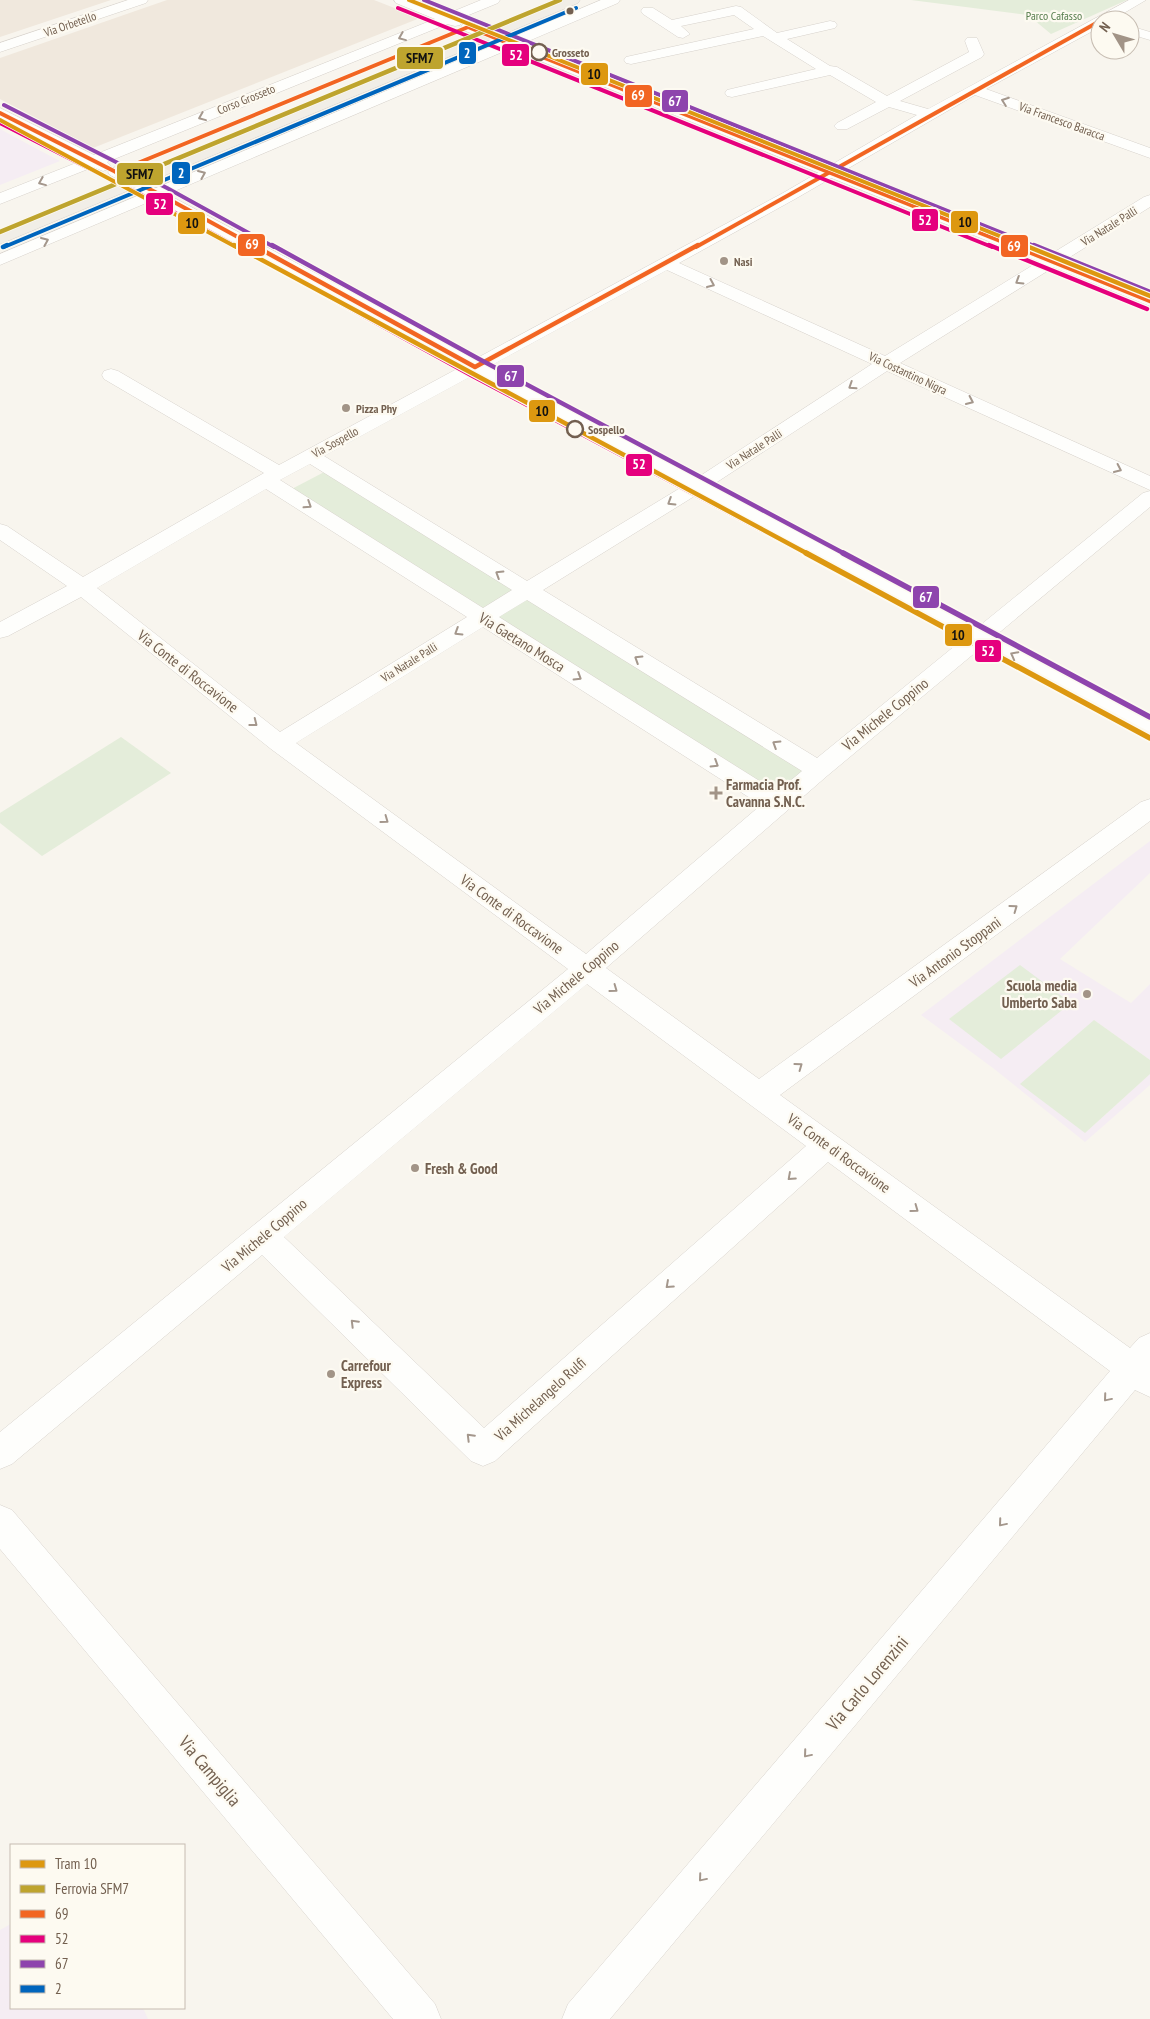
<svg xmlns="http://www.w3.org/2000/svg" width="1150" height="2019" font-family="'PT Sans Narrow',sans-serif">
<rect width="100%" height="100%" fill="#f8f5ee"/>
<g fill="#f0e8dd">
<polygon points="0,0 111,0 0,37"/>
<polygon points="167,0 374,0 420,18 93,148 0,99 0,58"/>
</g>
<g fill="#f5edf3">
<polygon points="0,129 35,148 60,161 0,185"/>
<polygon points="1150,841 1150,873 1060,959 1131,1003 1150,984 1150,1060 1094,1020 1085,1133 1150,1074 1150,1085 1085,1142 993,1068 921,1015"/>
<polygon points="11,1924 11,2008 143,2008 148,2019 0,2019 0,1930"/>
</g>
<g fill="#e4edda">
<polygon points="911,0 1127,0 1051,34 1028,15"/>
<polygon points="330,469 818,770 778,804 286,492"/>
<polygon points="121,737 171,773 42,856 0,823 0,813"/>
<polygon points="1020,965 1071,1003 1001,1059 949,1019"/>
<polygon points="1094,1020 1150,1060 1150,1074 1085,1133 1020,1084"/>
</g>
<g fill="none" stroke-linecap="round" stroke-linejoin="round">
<defs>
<g id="minor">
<polygon points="128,0 148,0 146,3 0,52 0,43"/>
<polygon points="394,0 413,0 447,14 481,0 500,0 498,3 459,19 462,22 460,25 455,26 447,24 107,162 111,166 109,169 103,171 93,167 0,204 0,193 81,161 0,119 0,108 94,155 435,19 396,3"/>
<polygon points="601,0 620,0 618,3 0,265 0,254"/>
<path d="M1129,0H1146L1112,20H1100V27L986,89L1150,148V158L975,95L795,199L679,263L885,356L1144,197L1150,195V207L900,363L1150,476V490L887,371L714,484L543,590L817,758L1143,493L1150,491V507L827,776L606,968L759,1079L1141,802L1150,799V821L780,1095L1130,1348L1139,1338L1150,1333V1397L1135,1390L610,2019H562L568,2004L1110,1371L828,1162L495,1461L483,1466L471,1461L262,1255L12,1464L0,1469V1432L568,969L271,749L81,597L8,636L0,638V622L67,586L0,540V524L7,526L83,577L264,473L104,379L102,375L104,371L111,369L118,371L279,465L783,193L917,115L889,107L847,129H837L834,126L837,123L876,102L830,75L732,97L727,96L725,93L727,90L816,69L763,36L631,64L626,63L624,60L626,57L754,29L734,15L681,26L690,34L683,38L678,37L643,14L641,11L643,8H653L672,20L736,6L741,7L777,33L830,21L835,22L837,25L835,28L787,39L830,66L837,67L887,96L969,52L965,41L967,38H977L984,54L982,57L900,101L928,109ZM667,270L872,364L700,476L527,581L324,456ZM310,464L512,590L483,608L280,480ZM266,489L467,617L280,732L97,588ZM527,600L802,771L777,792L499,617ZM483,627L761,805L586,954L296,743ZM587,984L806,1146L484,1428L284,1237Z"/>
<polygon points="1130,26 1150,32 1150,40 1130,34"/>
<polygon points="0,1505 12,1510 435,2004 441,2019 393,2019 0,1549"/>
</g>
<g id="tertiary">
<polygon points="468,23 1150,295 1150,306 463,30 461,27 463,24"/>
<polygon points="116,167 1150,717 1150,735 1142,733 485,380 110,175 108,172 110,169"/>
</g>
<polygon id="primary" points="561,0 580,0 578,3 0,244 0,233"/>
</defs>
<use href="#minor" stroke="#d7d2cc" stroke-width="1"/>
<use href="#tertiary" stroke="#d7d2cc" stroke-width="1"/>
<use href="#primary" stroke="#d8d2cc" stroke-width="1"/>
<use href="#minor" fill="#fefefc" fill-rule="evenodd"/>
<use href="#tertiary" fill="#fefefc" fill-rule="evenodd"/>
<use href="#primary" fill="#f1eee7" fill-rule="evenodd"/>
<defs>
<g id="bus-1-far1">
<polyline points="468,27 1015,247"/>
<polyline points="0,113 163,196 256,247"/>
<polyline points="116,172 473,25"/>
<polyline points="696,247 1100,21"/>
</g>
<g id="bus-1">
<polyline points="253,245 475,367 698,245"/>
<polyline points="1012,245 1150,301"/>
</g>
<g id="bus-2-far2">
<polyline points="398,8 992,247"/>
<polyline points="0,123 159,204 237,247"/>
</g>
<g id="bus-2-far1">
<polyline points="235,245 471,375 807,554"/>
<polyline points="989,245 1147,309"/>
</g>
<polyline id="bus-2" points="805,553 1146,735"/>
<g id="bus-3-far2">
<polyline points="424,0 1037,247"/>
<polyline points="4,105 167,188 274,247"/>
</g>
<g id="bus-3-far1">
<polyline points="272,245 479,359 845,554"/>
<polyline points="1034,245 1150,292"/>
</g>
<polyline id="bus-3" points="843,553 1150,717"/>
<polyline id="bus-4-far1" points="4,247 576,8"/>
<polyline id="bus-4" points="3,247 7,245"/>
</defs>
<use href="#bus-1-far1" stroke="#fdfaf1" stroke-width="5.5"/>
<use href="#bus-1" stroke="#fdfaf1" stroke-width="7"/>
<use href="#bus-2-far2" stroke="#fdfaf1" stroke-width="5.5"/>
<use href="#bus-2-far1" stroke="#fdfaf1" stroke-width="7"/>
<use href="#bus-2" stroke="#fdfaf1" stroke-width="9"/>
<use href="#bus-3-far2" stroke="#fdfaf1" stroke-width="5.5"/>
<use href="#bus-3-far1" stroke="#fdfaf1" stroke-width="7"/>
<use href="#bus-3" stroke="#fdfaf1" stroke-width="9"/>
<use href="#bus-4-far1" stroke="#fdfaf1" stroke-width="5.5"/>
<use href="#bus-4" stroke="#fdfaf1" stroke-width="7"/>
<use href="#bus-1-far1" stroke="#f26522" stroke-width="4"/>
<use href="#bus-1" stroke="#f26522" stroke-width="4.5"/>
<use href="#bus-2-far2" stroke="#e5007d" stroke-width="4"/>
<use href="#bus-2-far1" stroke="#e5007d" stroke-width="4.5"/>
<use href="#bus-2" stroke="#e5007d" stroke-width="5.5"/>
<use href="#bus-3-far2" stroke="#8e44ad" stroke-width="4"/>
<use href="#bus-3-far1" stroke="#8e44ad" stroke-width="4.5"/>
<use href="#bus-3" stroke="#8e44ad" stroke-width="5.5"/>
<use href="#bus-4-far1" stroke="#0065bd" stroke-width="4"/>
<use href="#bus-4" stroke="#0065bd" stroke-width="4.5"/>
<defs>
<polyline id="rail-1" points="0,232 560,0"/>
</defs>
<use href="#rail-1" stroke="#fdfaf1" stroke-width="6"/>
<use href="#rail-1" stroke="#bea42e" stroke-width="4.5"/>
<defs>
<g id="tram-1-far2">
<polyline points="409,0 1027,247"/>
<polyline points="0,120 236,247"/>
</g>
<g id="tram-1-far1">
<polyline points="234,245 808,554"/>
<polyline points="1024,245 1150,296"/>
</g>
<polyline id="tram-1" points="806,553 1150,738"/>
</defs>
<use href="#tram-1-far2" stroke="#fdfaf1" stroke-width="5.5"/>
<use href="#tram-1-far1" stroke="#fdfaf1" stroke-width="7"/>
<use href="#tram-1" stroke="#fdfaf1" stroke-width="9"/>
<use href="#tram-1-far2" stroke="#dd9810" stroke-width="4"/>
<use href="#tram-1-far1" stroke="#dd9810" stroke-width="4.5"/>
<use href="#tram-1" stroke="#dd9810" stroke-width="5.5"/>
</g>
<defs><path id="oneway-chevron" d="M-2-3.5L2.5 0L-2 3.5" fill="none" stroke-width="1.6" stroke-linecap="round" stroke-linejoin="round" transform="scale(1.25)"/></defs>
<g stroke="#a4978c">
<use href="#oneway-chevron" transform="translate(402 37) rotate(158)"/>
<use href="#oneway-chevron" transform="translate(1005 101) rotate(-160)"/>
<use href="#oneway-chevron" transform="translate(202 117) rotate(158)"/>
<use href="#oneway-chevron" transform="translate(202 174) rotate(-23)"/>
<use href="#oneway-chevron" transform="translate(42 182) rotate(158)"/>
<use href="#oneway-chevron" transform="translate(45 241) rotate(-23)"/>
<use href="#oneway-chevron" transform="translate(1019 281) rotate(148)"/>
<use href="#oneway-chevron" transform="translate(711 284) rotate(24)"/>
<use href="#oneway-chevron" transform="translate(852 386) rotate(147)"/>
<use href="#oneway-chevron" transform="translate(970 401) rotate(25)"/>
<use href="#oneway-chevron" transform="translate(1118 469) rotate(25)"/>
<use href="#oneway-chevron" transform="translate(671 502) rotate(148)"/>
<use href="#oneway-chevron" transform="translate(308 505) rotate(33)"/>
<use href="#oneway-chevron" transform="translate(499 574) rotate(-148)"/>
<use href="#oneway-chevron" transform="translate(458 632) rotate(148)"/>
<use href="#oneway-chevron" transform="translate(1014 655) rotate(-152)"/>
<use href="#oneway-chevron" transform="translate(638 659) rotate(-148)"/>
<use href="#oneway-chevron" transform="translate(578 677) rotate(32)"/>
<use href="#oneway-chevron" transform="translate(254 723) rotate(38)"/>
<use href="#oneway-chevron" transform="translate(776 744) rotate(-148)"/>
<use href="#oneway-chevron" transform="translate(715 764) rotate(32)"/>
<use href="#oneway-chevron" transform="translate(385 820) rotate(36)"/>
<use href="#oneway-chevron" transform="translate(1014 908) rotate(-36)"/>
<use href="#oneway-chevron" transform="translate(614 989) rotate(36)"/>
<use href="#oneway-chevron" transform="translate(799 1066) rotate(-36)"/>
<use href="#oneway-chevron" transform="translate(791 1177) rotate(138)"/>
<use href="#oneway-chevron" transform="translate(915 1209) rotate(36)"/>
<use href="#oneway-chevron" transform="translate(669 1285) rotate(138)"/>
<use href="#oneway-chevron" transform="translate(354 1323) rotate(-135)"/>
<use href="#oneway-chevron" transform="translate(1107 1398) rotate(130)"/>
<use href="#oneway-chevron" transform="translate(470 1437) rotate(-135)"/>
<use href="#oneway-chevron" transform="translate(1002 1523) rotate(130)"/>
<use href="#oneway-chevron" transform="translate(807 1754) rotate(130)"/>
<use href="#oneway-chevron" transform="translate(702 1878) rotate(130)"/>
</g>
<circle fill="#736050" stroke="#fdfaf1" stroke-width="2" cx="570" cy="11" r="4.5"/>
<g fill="#fdfaf1" stroke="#736050" stroke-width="2.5">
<circle cx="539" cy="52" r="8"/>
<circle cx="575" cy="429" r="8"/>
</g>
<g fill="#a29487" stroke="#fdfaf1" stroke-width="2">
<circle cx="724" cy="261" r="5"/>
<circle cx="346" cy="408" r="5"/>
<path d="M713.5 785.5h5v5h5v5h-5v5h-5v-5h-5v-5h5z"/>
<circle cx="1087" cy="994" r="5"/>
<circle cx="415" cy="1168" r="5"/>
<circle cx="331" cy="1374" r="5"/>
</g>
<g text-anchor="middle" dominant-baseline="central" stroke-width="4.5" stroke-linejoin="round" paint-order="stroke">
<g font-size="12" fill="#567d4d" stroke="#fdfaf1">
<text x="1054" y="15">Parco Cafasso</text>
</g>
<g font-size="12" fill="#736050" stroke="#fdfaf1">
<text transform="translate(70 24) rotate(-19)">Via Orbetello</text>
<text transform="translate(246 99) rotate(-22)">Corso Grosseto</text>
<text transform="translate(1062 121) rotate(20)">Via Francesco Baracca</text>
<text transform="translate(1109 226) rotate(-32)">Via Natale Palli</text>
<text transform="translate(908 373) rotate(25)">Via Costantino Nigra</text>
<text transform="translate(335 442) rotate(-29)">Via Sospello</text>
<text transform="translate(754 449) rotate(-33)">Via Natale Palli</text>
<text transform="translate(409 662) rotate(-32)">Via Natale Palli</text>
</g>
<g font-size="12" font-weight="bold" fill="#736050" stroke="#fdfaf1" text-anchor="start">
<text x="552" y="52">Grosseto</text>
<text x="588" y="429">Sospello</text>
</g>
<g font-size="12" font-weight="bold" fill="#736050" stroke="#fdfaf1" text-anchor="start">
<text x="734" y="261">Nasi</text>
<text x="356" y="408">Pizza Phy</text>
</g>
<g font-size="15" fill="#736050" stroke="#fdfaf1">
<text transform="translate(522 642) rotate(32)">Via Gaetano Mosca</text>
<text transform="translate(188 671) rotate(38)">Via Conte di Roccavione</text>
<text transform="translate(885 714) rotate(-39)">Via Michele Coppino</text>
<text transform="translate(512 914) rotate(36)">Via Conte di Roccavione</text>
<text transform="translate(955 952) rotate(-36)">Via Antonio Stoppani</text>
<text transform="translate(576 977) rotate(-40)">Via Michele Coppino</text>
<text transform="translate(839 1153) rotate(36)">Via Conte di Roccavione</text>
<text transform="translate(264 1235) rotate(-40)">Via Michele Coppino</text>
<text transform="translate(540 1399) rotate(-42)">Via Michelangelo Rulfi</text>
</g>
<g font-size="15" font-weight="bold" fill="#736050" stroke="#fdfaf1" text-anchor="start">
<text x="726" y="784">Farmacia Prof.<tspan x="726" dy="17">Cavanna S.N.C.</tspan></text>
<text x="1077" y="985" text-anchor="end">Scuola media<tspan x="1077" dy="17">Umberto Saba</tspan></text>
<text x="425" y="1168">Fresh &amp; Good</text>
<text x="341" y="1365">Carrefour<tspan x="341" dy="17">Express</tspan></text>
</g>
<g font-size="18" fill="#736050" stroke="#fdfaf1">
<text transform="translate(867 1683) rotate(-50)">Via Carlo Lorenzini</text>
<text transform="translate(210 1771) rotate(50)">Via Campiglia</text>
</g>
</g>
<g stroke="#fdfaf1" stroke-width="2">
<rect x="458" y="41" width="19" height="24" rx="5" fill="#0065bd"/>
<rect x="501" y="43" width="29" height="24" rx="5" fill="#e5007d"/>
<rect x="396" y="46" width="48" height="24" rx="5" fill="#bea42e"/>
<rect x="580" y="62" width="29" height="24" rx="5" fill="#dd9810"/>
<rect x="624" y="84" width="29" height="24" rx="5" fill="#f26522"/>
<rect x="661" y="89" width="28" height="24" rx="5" fill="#8e44ad"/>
<rect x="171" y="161" width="20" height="24" rx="5" fill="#0065bd"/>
<rect x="116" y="162" width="48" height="24" rx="5" fill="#bea42e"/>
<rect x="145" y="192" width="29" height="24" rx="5" fill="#e5007d"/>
<rect x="911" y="208" width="28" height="24" rx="5" fill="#e5007d"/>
<rect x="950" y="210" width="29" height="24" rx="5" fill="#dd9810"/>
<rect x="177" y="211" width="29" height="24" rx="5" fill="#dd9810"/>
<rect x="237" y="233" width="29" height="24" rx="5" fill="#f26522"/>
<rect x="1000" y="234" width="29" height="24" rx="5" fill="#f26522"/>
<rect x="496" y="364" width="29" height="24" rx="5" fill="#8e44ad"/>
<rect x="528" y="399" width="28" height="24" rx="5" fill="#dd9810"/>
<rect x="625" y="453" width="28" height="24" rx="5" fill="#e5007d"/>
<rect x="912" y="585" width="28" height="24" rx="5" fill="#8e44ad"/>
<rect x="944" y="623" width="29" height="24" rx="5" fill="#dd9810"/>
<rect x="974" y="639" width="28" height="24" rx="5" fill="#e5007d"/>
</g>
<g font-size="14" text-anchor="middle" font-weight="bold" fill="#fff">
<text x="467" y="58">2</text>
<text x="516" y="60">52</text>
<text x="638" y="100">69</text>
<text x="675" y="106">67</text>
<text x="181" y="178">2</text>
<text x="160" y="209">52</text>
<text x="925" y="225">52</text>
<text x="252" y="249">69</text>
<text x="1014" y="251">69</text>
<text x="511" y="381">67</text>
<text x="639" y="469">52</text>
<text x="926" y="602">67</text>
<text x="988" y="656">52</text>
</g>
<g font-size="14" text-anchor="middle" font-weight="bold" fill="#111">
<text x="420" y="63">SFM7</text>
<text x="594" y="79">10</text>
<text x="140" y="179">SFM7</text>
<text x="965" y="227">10</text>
<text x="192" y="228">10</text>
<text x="542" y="416">10</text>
<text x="958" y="640">10</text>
</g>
<rect x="10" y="1844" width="175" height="165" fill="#fdfaf1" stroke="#c6bcb1"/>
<rect x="20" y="1860" width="25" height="8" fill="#dd9810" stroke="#c6bcb1"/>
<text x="55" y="1869" font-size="15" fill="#736050">Tram 10</text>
<rect x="20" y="1885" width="25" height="8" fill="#bea42e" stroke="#c6bcb1"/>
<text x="55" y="1894" font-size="15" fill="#736050">Ferrovia SFM7</text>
<rect x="20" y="1910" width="25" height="8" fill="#f26522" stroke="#c6bcb1"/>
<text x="55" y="1919" font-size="15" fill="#736050">69</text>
<rect x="20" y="1935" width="25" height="8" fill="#e5007d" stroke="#c6bcb1"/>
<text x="55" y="1944" font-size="15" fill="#736050">52</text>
<rect x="20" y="1960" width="25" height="8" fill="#8e44ad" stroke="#c6bcb1"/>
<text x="55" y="1969" font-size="15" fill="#736050">67</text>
<rect x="20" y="1985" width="25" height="8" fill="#0065bd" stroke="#c6bcb1"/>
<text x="55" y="1994" font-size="15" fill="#736050">2</text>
<g transform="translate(1115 35) rotate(308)"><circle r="24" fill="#fdfaf1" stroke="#c6bcb1"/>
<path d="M0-4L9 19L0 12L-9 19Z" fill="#a29487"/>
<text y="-8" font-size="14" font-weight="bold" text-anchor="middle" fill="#736050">N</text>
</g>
</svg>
